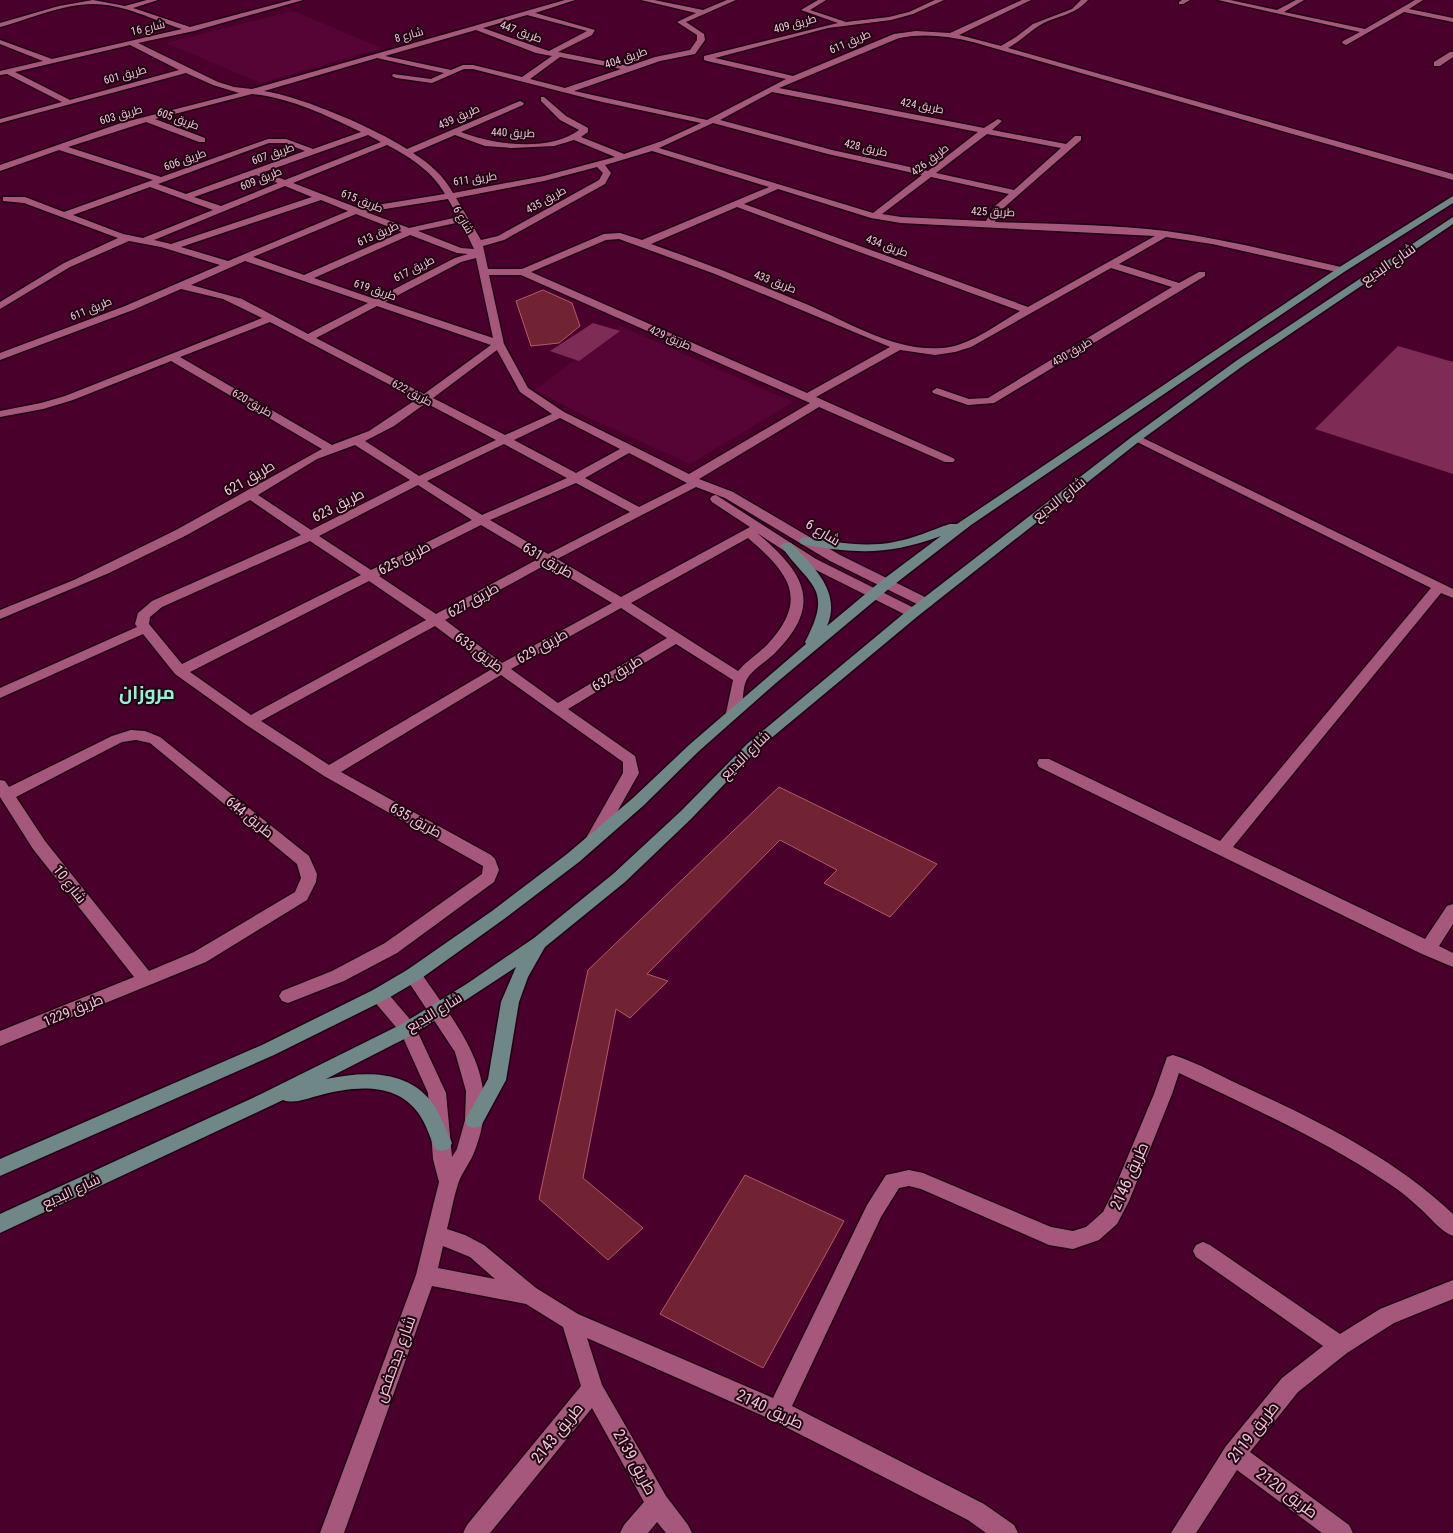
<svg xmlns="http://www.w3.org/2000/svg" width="1453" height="1533" font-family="'Roboto Condensed',Cairo,sans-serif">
<rect width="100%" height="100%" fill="#49012c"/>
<g fill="#560435">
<polygon points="293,11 382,48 261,83 166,43"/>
<polygon points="620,326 793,402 690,464 589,418 535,390"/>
</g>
<g fill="#7e2c56">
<polygon points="593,323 620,331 579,361 550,351"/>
<polygon points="1398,346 1453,362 1453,474 1315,429"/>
</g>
<g fill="#712333" stroke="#af5b68">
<polygon points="543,290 572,303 580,326 559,343 531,346 516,301"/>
<polygon points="779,787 937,864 890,917 824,883 837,870 780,840 647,974 668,981 630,1018 616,1009 583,1178 643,1228 608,1260 539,1199 588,970"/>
<polygon points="745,1175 844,1221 763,1368 660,1314"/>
</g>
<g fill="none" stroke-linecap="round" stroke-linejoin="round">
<defs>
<g id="minor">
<path d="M93,0L125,6L147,0H158L133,8L190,27L292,0H303L194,31L138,43L218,82L234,87L252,89L565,0H575L535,13L595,30L592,35L558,52L629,66L655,57L690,50L697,40V35L677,22L696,13L641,0H654L703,10L727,0H736L686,22L704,34L705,40L695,54L660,61L574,91L707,120L786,79L707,61L704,60V56L838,23L801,10L818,0H826L810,10L846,22L889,17L909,12L935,0H944L913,14L891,20L828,28L715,58L793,76L894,34L916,31L950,33L1022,0H1031L959,35L1001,46L1016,37L1033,24L1072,9L1081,0H1088C1073,17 1055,15 1037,27C1027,34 1019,42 1008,48L1453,174V180L973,42C948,36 924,33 899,38L779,88L984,128L998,119L1002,121L992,130L1066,144L1075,136H1081V140L1000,211L995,222C1052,224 1110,224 1166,231C1225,239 1283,254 1341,267L1346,270L1341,273L1212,244L1166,237L1119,264L1179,283L1199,272H1205V276L994,403L968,405L933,393L932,391L937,388L969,399L988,398L1172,287L1111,268L971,347L955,352L935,355L900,350L816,397L953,458L955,460L953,462H945L819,407L699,479L733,492L840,555L931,600L933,603L931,606H921L830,561L725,498L696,487L557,559L621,597L750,527L712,502L710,499L712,496L716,495L816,559L918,610L920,613L918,616H908L806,565L757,533C803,572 825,603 775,653C767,661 756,667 749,676C740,687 746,705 738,716H728L726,713L733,680L676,644L568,709L635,756L639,773L599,844L593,846L587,844L585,840L623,773V762L501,675L341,772L491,855L495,859L499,870L494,882L397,953L344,981L288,1003L282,1001L279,996L282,991L332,971L385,943L482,874L483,866L324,776L245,724L175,674L143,634L0,698V688L137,627L135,624L138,613L152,601L301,535L250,500L185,536L109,573L0,619V610L74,580L176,530L322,449L171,361L73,400L43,409L0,417V411L41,403L65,396L262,318L223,299L181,289L133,310L0,360V353L125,306L220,265L161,247L129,241L70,267L0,309V302L64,263L118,238L24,203L3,201V197H25L64,212L153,180L59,150L0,171V165L121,123L239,93L213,85L186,73L0,123V119L62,102L7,74L0,75V71L43,61L0,44V40L52,59L182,29C153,20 124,4 93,4C62,4 30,19 0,27V23L59,6ZM527,15L587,31L549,51L483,28ZM476,30L536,53L552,56L522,77L473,65H463L451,70L385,56ZM130,45L179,70L70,100L15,72ZM560,57L621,69L565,88L530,79ZM377,58L444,73L431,79L393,74L392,76L396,78L432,83L464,69H473L598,101L701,123L662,141L624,154L581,137L588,132V128L566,116L544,97H541V101L560,120L579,130C550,152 493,145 461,132L523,105L524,103L520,101L407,149C372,127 305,98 264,91ZM772,92L978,132L928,171L832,150L720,120ZM252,94C289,97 328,116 361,132L313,149L286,139H268L161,177L68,147L146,122L199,142H205V138L155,119ZM713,123L828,154L922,175L873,213L659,148ZM987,134L1061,148L1014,190L936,173ZM368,135L381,142L285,180L264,172ZM455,135L485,146L512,148L554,146L574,140L615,157L544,176L453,193C443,175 430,164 413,153ZM269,143H285L305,151L186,194L158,184ZM387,145C410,157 432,171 445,194L358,208L293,183ZM652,151L769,187L642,240L620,233L604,234L522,269H488L483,246L504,240L605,184L611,173L605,165ZM597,167L603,173L599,180L498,236L481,240L456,198L544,181ZM256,175L278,183L221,206L194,197ZM931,177L1009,194L994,207L986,221L901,217L882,214ZM285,186L312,197L171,244L154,240ZM150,187L213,210L143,238L123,234L73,215ZM778,189L871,218L901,223L1155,236L1028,307L744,204ZM448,199L458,217L409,228L366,212ZM321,200L348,211L228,261L181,247ZM737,207L1020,311C997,324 970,346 942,348C895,352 848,322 806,304C755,283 703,262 651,244ZM356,214L402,232L304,275L253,257ZM461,222L474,249L461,248L418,231ZM410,235L457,253L468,254L455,258L375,299L314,278ZM619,239L715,274L890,347L807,393L531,272L606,240ZM476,258L493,338L385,302L461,262ZM245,261L368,303L308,334L242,299L191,285ZM489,275H521L810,403L689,474L564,412L528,388L504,344ZM377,306L491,345L424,394L316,338ZM270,322L417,399L369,431L332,445L180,357ZM497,350L520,392L552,414L505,435L433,398ZM426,403L496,440L419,476L365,441L394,426ZM560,418L620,449L576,473L514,440ZM504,444L567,478L482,515L427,481ZM355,445L410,480L311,530L258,495L317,459ZM629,453L687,483L639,507L585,478ZM576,483L630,512L548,554L490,520ZM418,485L472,520L371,570L319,536ZM481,525L538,559L436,614L379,576ZM748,538C789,573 810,599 767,645C758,654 747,661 738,671L631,603ZM310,541L361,575L182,664L149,624L150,617L162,607ZM547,564L612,603L502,663L445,620ZM369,581L426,620L251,715L190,672ZM621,608L667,638L558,703L511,669ZM435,626L492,669L329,765L261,721Z"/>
<polygon points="1182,0 1190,0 1183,4 1179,4 1179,2"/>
<polygon points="1218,0 1230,0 1277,10 1296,0 1304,0 1284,12 1365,29 1415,0 1423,0 1409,9 1453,18 1453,22 1404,12 1346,45 1342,43 1343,41 1360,32"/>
<polygon points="1450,52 1453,52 1453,57 1440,66 1434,66 1434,62"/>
<polygon points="1137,435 1453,589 1453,598 1441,593 1233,847 1425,939 1447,906 1453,904 1453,924 1439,946 1453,953 1453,967 1422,954 1039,767 1037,763 1039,759 1049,759 1220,841 1431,588 1133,440 1131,438"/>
<path d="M131,730L145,731L160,737L309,856L317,874L316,882L307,900L206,962L0,1046V1031L134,977L33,849L0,797V780L5,781L9,787L112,736ZM136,740L150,743L297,864L301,878L295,892L194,952L149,971L45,841L16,797L122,742Z"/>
<path d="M413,968L419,970C458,1028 504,1076 475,1150C471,1162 462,1172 458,1184C453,1199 451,1214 447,1229L465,1235L484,1245L536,1288L578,1314L773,1398L867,1205L886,1175L909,1170L923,1173L1051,1227L1073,1231L1086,1227L1103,1212L1113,1192L1154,1094L1167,1057L1173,1055C1199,1063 1224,1078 1249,1089C1322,1123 1395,1159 1453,1214V1236C1441,1231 1433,1221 1424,1212C1413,1202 1401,1191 1388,1183C1323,1139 1250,1107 1179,1073L1172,1094L1129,1201L1117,1224L1099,1240L1073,1249L1049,1245L921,1189L909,1186L899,1188L881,1217L792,1406L984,1504L1014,1525L1018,1533H986L968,1520L770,1419L587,1338L602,1385L666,1496L688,1525L692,1533H666L657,1522L648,1533H620L624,1525L644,1502L592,1408L490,1533H463L467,1525L581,1386L563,1327L526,1304L432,1286L344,1533H320L416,1275L439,1182L433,1159L428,1093L401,1033L373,1000L370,995L373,990L379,988L385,990L414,1024L446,1093L452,1157L457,1149L465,1120L466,1091L455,1052L404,975L407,970ZM443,1246L470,1257L495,1279L438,1268Z"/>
<polygon points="1203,1242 1210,1245 1340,1334 1380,1309 1453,1280 1453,1299 1394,1323 1347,1353 1298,1392 1250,1452 1349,1525 1353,1533 1322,1533 1237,1470 1196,1533 1171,1533 1226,1446 1282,1378 1323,1346 1196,1257 1193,1251 1196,1245"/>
</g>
<g id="major">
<path d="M1453,196V203L1344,272L971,525L891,587L776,683L699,751L643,806L579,862L504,919L419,980L385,1000L274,1055L0,1176V1159L262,1045L373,990L407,970L492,911L567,854L633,798L689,745L806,644L805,642C834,587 810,587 781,546L783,543H791C813,566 842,592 827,626L881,581L941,536C889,555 859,554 805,545L801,544L799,541L801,538L805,537C834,542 864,548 894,542C913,539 931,530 950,524H957L1338,268Z"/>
<path d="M1453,217V224L1244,365L1141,440L918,616L757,750L691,819L625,882L545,947L528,977L519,1002L506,1080L481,1126L474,1128L467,1126L465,1120L488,1079L501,1002L516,967L414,1034L326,1079C363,1071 409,1069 433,1104C441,1116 446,1130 452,1143L449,1149L442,1151L435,1149C430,1137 426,1124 419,1114C395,1080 351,1087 317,1096C306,1099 294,1104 283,1100L0,1233V1214L259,1095L402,1024L468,983L534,938L613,874L681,811L747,744L908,610L1133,436L1236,361Z"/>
</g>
</defs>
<use href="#minor" stroke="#220112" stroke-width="3"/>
<use href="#major" stroke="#220112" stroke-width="3"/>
<use href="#minor" fill="#a5587c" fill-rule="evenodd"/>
<use href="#major" fill="#6f8786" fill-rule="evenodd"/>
</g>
<g text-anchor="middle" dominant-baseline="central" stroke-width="4" stroke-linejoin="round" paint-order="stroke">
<g font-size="11" fill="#f2c6d8" stroke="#1f0412">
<text transform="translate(795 24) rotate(-15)">طريق 409</text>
<text transform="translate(148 28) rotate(-13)">شارع 16</text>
<text transform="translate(521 32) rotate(20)">طريق 447</text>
<text transform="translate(409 35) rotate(-15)">شارع 8</text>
<text transform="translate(850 42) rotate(-23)">طريق 611</text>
<text transform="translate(626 58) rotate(-19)">طريق 404</text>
<text transform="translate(125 75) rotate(-15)">طريق 601</text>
<text transform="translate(922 106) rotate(11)">طريق 424</text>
<text transform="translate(121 115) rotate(-16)">طريق 603</text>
<text transform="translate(459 117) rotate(-24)">طريق 439</text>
<text transform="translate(178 119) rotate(20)">طريق 605</text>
<text transform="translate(513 133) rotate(2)">طريق 440</text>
<text transform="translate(866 148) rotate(13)">طريق 428</text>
<text transform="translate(273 154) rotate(-19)">طريق 607</text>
<text transform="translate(185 160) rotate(-20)">طريق 606</text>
<text transform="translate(930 160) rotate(-38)">طريق 426</text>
<text transform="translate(261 179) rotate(-22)">طريق 609</text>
<text transform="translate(475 179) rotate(-8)">طريق 611</text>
<text transform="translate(546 200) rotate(-29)">طريق 435</text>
<text transform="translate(362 201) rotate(22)">طريق 615</text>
<text transform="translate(993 212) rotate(2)">طريق 425</text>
<text transform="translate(463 220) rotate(60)">شارع 6</text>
<text transform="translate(378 234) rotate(-24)">طريق 613</text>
<text transform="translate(887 246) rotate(20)">طريق 434</text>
<text transform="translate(414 269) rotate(-27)">طريق 617</text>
<text transform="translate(775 282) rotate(21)">طريق 433</text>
<text transform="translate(375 290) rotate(19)">طريق 619</text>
<text transform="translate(91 309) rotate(-22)">طريق 611</text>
<text transform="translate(670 338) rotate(24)">طريق 429</text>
<text transform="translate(1072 352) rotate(-31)">طريق 430</text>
<text transform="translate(412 393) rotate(28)">طريق 622</text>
<text transform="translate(252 403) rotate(30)">طريق 620</text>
</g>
<g font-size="14" fill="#f2c6d8" stroke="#1f0412">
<text transform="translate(1388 264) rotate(-34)">شارع البديع</text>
<text transform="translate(249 478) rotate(-30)">طريق 621</text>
<text transform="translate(1059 499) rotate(-38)">شارع البديع</text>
<text transform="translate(338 505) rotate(-27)">طريق 623</text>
<text transform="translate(823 532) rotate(31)">شارع 6</text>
<text transform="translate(404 558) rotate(-27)">طريق 625</text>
<text transform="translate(548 560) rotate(31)">طريق 631</text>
<text transform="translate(473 600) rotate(-29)">طريق 627</text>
<text transform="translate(542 646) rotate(-29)">طريق 629</text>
<text transform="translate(479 652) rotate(37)">طريق 633</text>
<text transform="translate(617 673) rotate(-31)">طريق 632</text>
<text transform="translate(745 755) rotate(-44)">شارع البديع</text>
<text transform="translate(250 817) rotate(39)">طريق 644</text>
<text transform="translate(416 820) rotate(29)">طريق 635</text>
<text transform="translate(70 884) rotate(52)">شارع 10</text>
<text transform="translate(73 1010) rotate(-22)">طريق 1229</text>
<text transform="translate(434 1012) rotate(-31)">شارع البديع</text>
<text transform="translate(71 1191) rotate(-25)">شارع البديع</text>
</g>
<g font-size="16" fill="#f2c6d8" stroke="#1f0412">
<text transform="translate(1129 1176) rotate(-66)">طريق 2146</text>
<text transform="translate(395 1359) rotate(-70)">شارع جدحفص</text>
<text transform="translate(770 1409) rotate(25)">طريق 2140</text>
<text transform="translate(1253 1432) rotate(-52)">طريق 2119</text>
<text transform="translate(557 1433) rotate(-51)">طريق 2143</text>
<text transform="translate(635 1462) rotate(61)">طريق 2139</text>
<text transform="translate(1287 1493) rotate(37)">طريق 2120</text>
</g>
<g font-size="19" font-weight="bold" fill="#93f2d4" stroke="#1f0412">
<text x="147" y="692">مروزان</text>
</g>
</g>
</svg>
